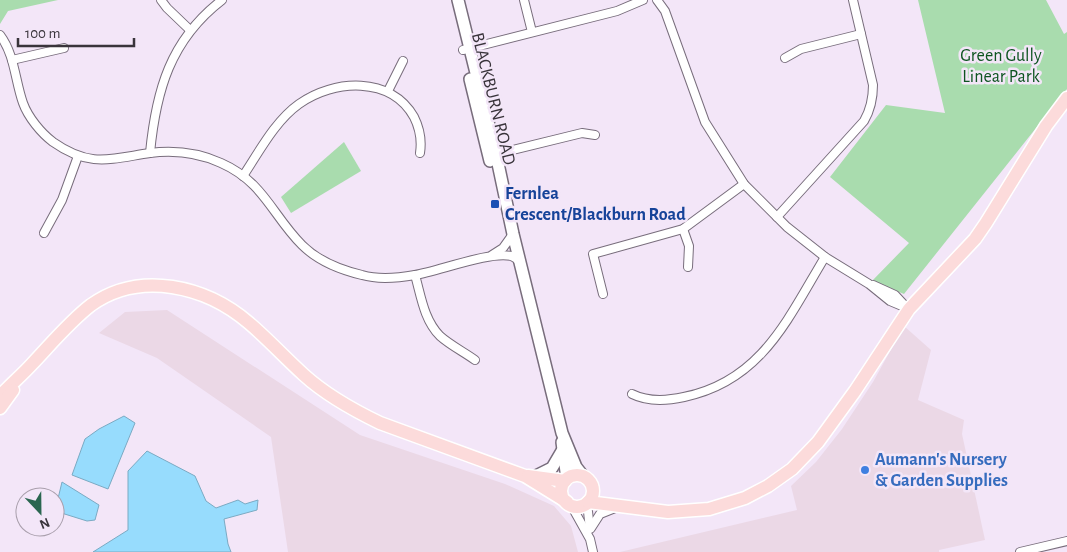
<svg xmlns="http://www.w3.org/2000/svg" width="1067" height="552" font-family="'Alegreya Sans',sans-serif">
<rect width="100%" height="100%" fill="#f3e6f8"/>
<g fill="#ebd8e6">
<polygon points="167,310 360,435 505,484 554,506 571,526 578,552 288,552 271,437 157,358 99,333 125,312"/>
<polygon points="904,326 931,350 918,400 964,420 962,434 985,540 939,550 939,552 620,552 797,510 791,486 816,462 842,429 873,382"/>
</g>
<g fill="#a9dcae">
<polygon points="0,0 58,0 8,11 0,24"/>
<polygon points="918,0 1046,0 1064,34 1067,32 1067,89 904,294 872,281 909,243 830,177 886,105 945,113"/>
<polygon points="344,142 361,171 291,213 281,197"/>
</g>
<g fill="#97dcfd" stroke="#7baac3">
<polygon points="124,416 135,423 108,489 72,475 85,439 99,429"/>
<polygon points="147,451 195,476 206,501 216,508 238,500 245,504 258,500 257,510 224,519 228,544 231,552 93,552 128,530 128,471"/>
<polygon points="62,482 99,505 95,520 87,521 55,511"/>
</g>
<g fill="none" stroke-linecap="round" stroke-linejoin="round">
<defs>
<g id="minor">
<polyline points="161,0 167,8 190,30"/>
<polyline points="524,0 532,32"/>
<polyline points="657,0 665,11 705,122 744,184 787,227 825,257 869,284 890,301 909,309"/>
<path d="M0,35C15,55 15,81 23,103C28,117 41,133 53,142C90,168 110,159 150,153C174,150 199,153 221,163C264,182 272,215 302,245C318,261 341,270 362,275C379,280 398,278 415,275C439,271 490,251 511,256C515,257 518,260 520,263"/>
<polyline points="463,50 617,11 643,0"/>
<polyline points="785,58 801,49 861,34"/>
<polyline points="12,60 64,48"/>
<polyline points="388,91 403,61"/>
<path d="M150,153C156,91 170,40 222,0"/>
<polyline points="496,154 582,133 595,135"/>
<path d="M243,176C259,152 275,121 299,104C334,79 391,76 414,117C420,129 422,140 420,153"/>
<path d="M777,217L864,121C871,109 873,99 873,85L853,0"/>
<polyline points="683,229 689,246 688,267"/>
<polyline points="44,233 62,200 78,156"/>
<polyline points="492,255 503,248 513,234"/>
<path d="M415,275C421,296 424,320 440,336C450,345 464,352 475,360"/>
<polyline points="873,285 895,295 908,309"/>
<polyline points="603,294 593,254 683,229 744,184"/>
<path d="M632,394C648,402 666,401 684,397C762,381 788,318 825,257"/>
<polyline points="587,503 590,529"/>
<polyline points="571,505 590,539 593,552"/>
<polyline points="591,528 600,514 615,508"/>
<polyline points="1020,552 1067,541"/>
</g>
<g id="secondary">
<polyline points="458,0 496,154 513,234 562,433 576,467 583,476"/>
<polyline points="470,79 490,161"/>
<polyline points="562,442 567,479"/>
<polyline points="536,476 552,468 562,451"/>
</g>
<g id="primary">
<path d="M0,396C10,385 22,375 32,364C51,344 69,322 91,305C140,270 206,286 249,323C268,339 285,358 304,375C326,395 353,410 380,423L525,476L567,502"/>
<polyline points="0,408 13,390"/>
<circle cx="577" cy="491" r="16"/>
<polyline points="528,476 565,481"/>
<polyline points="588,502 668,512 709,509 745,498 768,486 792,469 818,442 855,391 909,309 975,239 986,223 1046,126 1067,98"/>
</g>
</defs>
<use href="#minor" stroke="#786d7c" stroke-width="10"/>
<use href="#secondary" stroke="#786d7c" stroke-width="14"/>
<use href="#primary" stroke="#fff" stroke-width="15"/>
<use href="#minor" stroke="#fff" stroke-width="8"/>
<use href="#secondary" stroke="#fff" stroke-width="11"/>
<use href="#primary" stroke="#fcdbdb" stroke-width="12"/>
</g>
<rect fill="#1a4fb4" stroke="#f3e6f8" stroke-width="2" x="490" y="199" width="10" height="10" rx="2.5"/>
<circle fill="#3f7fe0" stroke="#f3e6f8" stroke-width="2" cx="865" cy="470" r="5"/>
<g text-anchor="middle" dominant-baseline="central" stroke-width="5" stroke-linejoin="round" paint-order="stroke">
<g font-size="18" fill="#0d5420" stroke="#f3e6f8">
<text x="1001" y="56">Green Gully<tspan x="1001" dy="21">Linear Park</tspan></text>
</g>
<g font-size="18" fill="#39343b" stroke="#f3e6f8">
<text transform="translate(493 99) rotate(76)">BLACKBURN ROAD</text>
</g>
<g font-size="18" font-weight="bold" fill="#164399" stroke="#f3e6f8" text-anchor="start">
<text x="505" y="194">Fernlea<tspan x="505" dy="21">Crescent/Blackburn Road</tspan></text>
</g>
<g font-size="18" font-weight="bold" fill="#366cbe" stroke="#f3e6f8" text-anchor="start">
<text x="875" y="460">Aumann's Nursery<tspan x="875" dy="21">&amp; Garden Supplies</tspan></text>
</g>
</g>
<g transform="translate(40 512) rotate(158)"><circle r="24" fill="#f3e6f8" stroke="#a99fac"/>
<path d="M0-4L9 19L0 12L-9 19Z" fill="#2a6650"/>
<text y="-8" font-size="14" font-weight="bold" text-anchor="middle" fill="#39343b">N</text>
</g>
<path d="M18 38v8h116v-8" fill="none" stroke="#39343b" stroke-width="2.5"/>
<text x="25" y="38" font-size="15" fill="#39343b" stroke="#f3e6f8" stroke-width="4" paint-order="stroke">100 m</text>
</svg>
